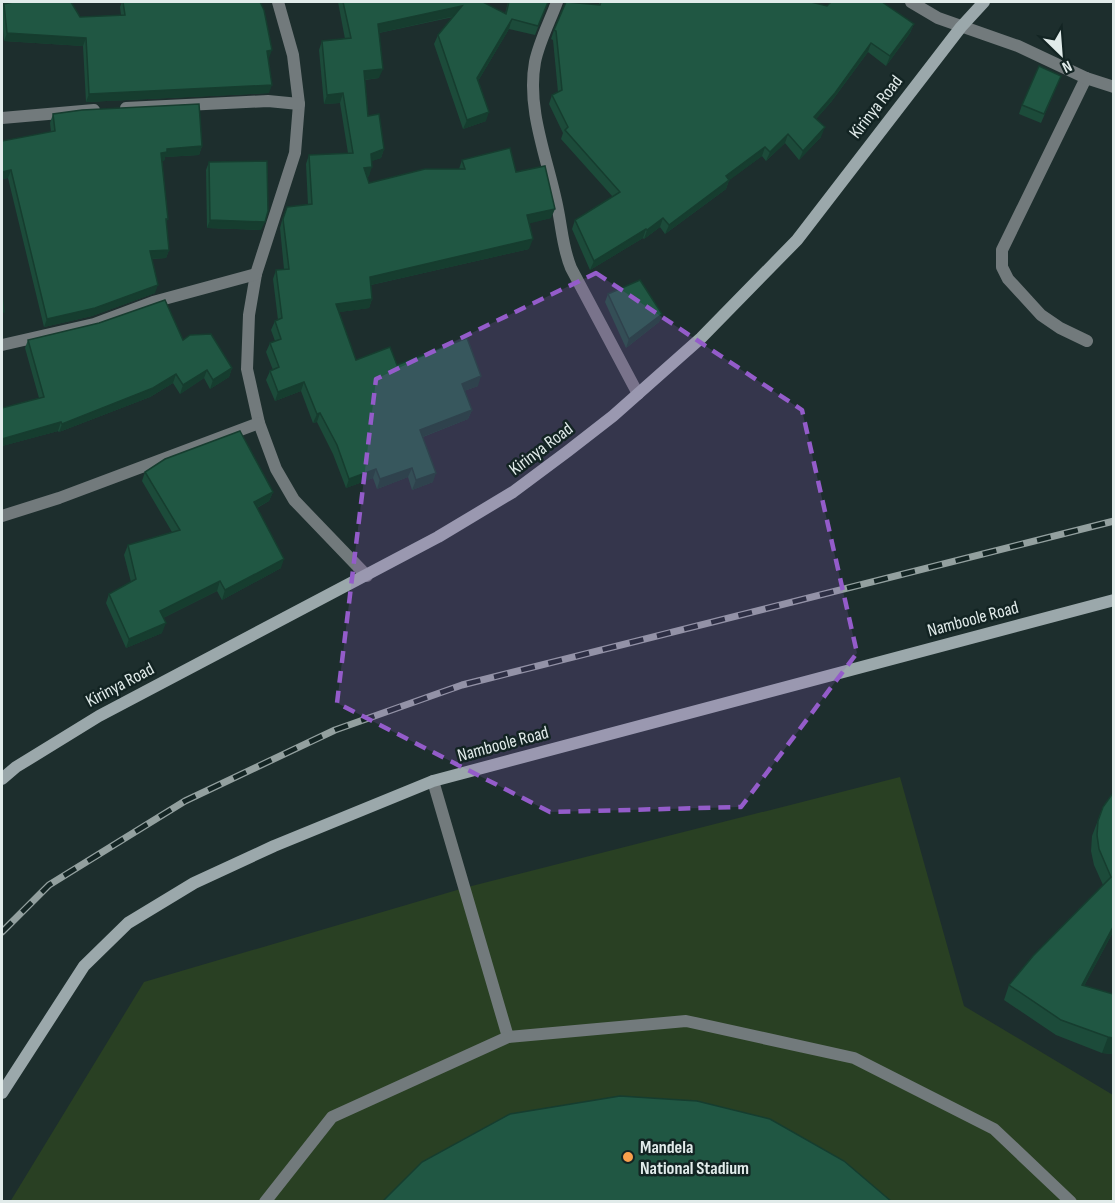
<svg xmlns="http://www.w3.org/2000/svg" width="1115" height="1203" font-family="'Sofia Sans Condensed',sans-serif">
<rect width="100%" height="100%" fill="#1d2e2d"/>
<polygon fill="#294023" points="900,777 964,1006 1113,1095 1113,1201 10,1202 144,982 464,888"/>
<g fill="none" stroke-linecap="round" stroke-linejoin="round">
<g stroke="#727a7c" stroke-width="12">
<polyline points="1086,78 1002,250 1002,267 1008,279 1041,315 1060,328 1087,341"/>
<polyline points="433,781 508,1037"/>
<polyline points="265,1202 332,1117 508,1037 686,1021 854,1058 994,1129 1071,1202"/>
</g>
<g stroke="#727a7c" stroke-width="12">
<polyline points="278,2 293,55 299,104 295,153 256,274 249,315 247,369 259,423 276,469 294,500 367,576"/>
<path d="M557,2C550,21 539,42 535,62C526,111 549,162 558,210C562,230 563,249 571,268L638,394"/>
<polyline points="911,2 938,18 1018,46 1086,78 1114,87"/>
<polyline points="126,108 268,101 299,104"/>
<polyline points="2,118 94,110"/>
<polyline points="2,345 94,324 153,302 256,274"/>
<polyline points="2,516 59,498 259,423"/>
</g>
<g stroke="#9ba8ab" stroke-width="12">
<polyline points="2,779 16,767 99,716 438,537 513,492 568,451 613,416 701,338 797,240 961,27 984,2"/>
<polyline points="2,1093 84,966 128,923 194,883 274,846 433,781 1114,600"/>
</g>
<defs>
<polyline id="rail" points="2,932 49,885 185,801 335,730 462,685 1114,521"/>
</defs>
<use href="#rail" stroke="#93a09f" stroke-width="7"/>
<use href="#rail" stroke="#132423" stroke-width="4.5" stroke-dasharray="14" stroke-linecap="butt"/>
</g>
<g fill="#1c4b3a">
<polygon points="122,2 260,2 269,58 268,58 269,93 86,102 83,46 4,41 2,18 2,10 4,4 80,17 121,15 120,7"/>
<polygon points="338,2 483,2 505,14 508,2 548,2 535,35 509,29 478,81 486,121 463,129 434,44 438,35 453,17 379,33 379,78 365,80 368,116 384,149 381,158 371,161 369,176 367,177 369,183 459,169 462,160 516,172 551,218 529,223 529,249 371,285 372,299 369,308 339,312 356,360 397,365 478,386 464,391 472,410 468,419 423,437 433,482 412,490 408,477 377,489 373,478 346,488 333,454 317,422 313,423 301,391 275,401 266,380 270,371 273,370 266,352 270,343 275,341 271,330 275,321 278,320 273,279 276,270 284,269 280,228 283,217 308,205 306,164 309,155 348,153 340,103 324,104 319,50 322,41 345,39"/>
<polygon points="599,2 811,2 827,6 914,24 910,33 886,66 868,52 831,102 816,119 821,137 799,160 785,143 766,161 762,156 729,180 726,189 665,234 660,227 644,239 643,238 590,270 572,229 575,220 613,197 561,139 563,133 549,104 552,95 558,92 553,40 551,39 554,30 599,4"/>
<polygon points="1061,76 1041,123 1019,114 1022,105"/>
<polygon points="53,114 202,146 199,155 165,157 164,161 162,161 168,219 166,222 169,250 166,258 152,259 155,293 92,316 44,327 8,178 2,179 2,141 51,132 50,123"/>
<polygon points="209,162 261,230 207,228 206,170"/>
<polygon points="608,294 662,314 659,322 626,348 605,302"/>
<polygon points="28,340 183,340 232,368 229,377 210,389 204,378 180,394 173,383 150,397 59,432 58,431 2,446 2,408 39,398 25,348"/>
<polygon points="145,472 273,492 269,501 257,508 281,568 222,600 217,591 163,618 162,633 126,648 106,603 109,594 131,582 124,555 128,545 172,532 142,481"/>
<polygon points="1111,795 1113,932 1084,986 1113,994 1113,1054 1102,1053 1056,1035 1004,1000 1009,985 1103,885 1094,865 1091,851 1092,836 1103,807"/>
</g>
<g fill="#163d2f">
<polygon points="462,6 459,15 374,34 378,24"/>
<polygon points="512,19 509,29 474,88 477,78"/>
<polygon points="914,24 910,33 886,66 890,56"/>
<polygon points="7,33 86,38 83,46 4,41"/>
<polygon points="871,43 868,52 831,102 810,126 814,117"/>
<polygon points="272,50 269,58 264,59 267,51"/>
<polygon points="383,69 379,78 361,80 364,71"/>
<polygon points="272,85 269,93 86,102 89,94"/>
<polygon points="343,93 340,103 324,104 327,95"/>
<polygon points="489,112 486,121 463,129 467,120"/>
<polygon points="825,127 821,137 799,160 803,151"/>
<polygon points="788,134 785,143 766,161 770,152"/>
<polygon points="202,146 199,155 165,157 164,161 158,161 161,153 167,149"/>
<polygon points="765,147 762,156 723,185 726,176"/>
<polygon points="384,149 381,158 367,163 371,154"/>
<polygon points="372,167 369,176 361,177 364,168"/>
<polygon points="11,170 8,178 2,179 2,172"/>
<polygon points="729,180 726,189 665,234 669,225"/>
<polygon points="555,209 551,218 524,225 527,215"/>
<polygon points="663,218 660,227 644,239 647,230"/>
<polygon points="210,220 265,222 261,230 207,228"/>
<polygon points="646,229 643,238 590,270 594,261"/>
<polygon points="533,239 529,249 366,286 370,277"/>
<polygon points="169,250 166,258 147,259 150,251"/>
<polygon points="158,285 155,293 92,316 44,327 47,319"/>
<polygon points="372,299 369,308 333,313 336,304"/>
<polygon points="662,314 659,322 626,348 629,339"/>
<polygon points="232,368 229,377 210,389 213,380"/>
<polygon points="207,370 204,378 180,394 183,385"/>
<polygon points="176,374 173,383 150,397 59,432 62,424"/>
<polygon points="481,376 478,386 458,393 462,384"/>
<polygon points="304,382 301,391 275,401 278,392"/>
<polygon points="472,410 468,419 417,439 420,430"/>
<polygon points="320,413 317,422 313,423 317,414"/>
<polygon points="61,422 58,431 2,446 2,439"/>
<polygon points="412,468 408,477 377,489 380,479"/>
<polygon points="376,469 373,478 346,488 349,479"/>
<polygon points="436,473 433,482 412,490 416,480"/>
<polygon points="273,492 269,501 250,511 254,502"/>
<polygon points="284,559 281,568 222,600 225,590"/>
<polygon points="220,581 217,591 157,621 160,611"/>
<polygon points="166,623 162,633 126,648 129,639"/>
<polygon points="1113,927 1113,932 1076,1001 1082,985"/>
<polygon points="1108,1037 1113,1038 1113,1054 1102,1053"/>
</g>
<g fill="#205743" stroke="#163d2f" stroke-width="1.5">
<polygon points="13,2 71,2 80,17 125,15 123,2 260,2 264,10 272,50 267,51 272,85 89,94 86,38 7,33 4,4"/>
<polygon points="343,2 483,2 506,14 509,2 548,2 538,26 512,19 477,78 489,112 467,120 438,35 462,6 378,24 383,69 364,71 368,116 379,114 384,149 371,154 372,167 364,168 369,183 425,169 465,169 462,160 510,148 516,172 545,166 555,209 527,215 533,239 370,277 372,299 336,304 356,360 390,347 397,365 467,338 481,376 462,384 472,410 420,430 436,473 416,480 412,468 380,479 376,469 349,479 337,445 320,413 317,414 304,382 278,392 270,371 279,367 270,343 281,339 275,321 282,318 276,270 289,269 283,219 287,207 312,204 309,155 353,153 343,93 327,95 322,41 351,38"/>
<polygon points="566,2 600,5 601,2 811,2 827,6 831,2 882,2 914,24 890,56 871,43 835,93 814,117 825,127 803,151 788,134 770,152 765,147 726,176 729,180 669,225 663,218 647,230 646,229 594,261 575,220 620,192 565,130 568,127 552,95 562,90 556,31 554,30"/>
<polygon points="1039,66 1061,76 1044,114 1022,105"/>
<polygon points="199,104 202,146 167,149 167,152 161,153 168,219 166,219 169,250 150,251 158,285 95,308 47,319 11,170 2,172 2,141 55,131 53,114 82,110"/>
<polygon points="267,161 268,211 265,222 210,220 209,162"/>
<polygon points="640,280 662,314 629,339 608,294"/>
<polygon points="2,294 4,312 2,312"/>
<polygon points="165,300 183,340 190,335 211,334 232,368 213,380 207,370 183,385 176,374 153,388 62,424 61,422 2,439 2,408 44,397 28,340 99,323"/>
<polygon points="240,431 273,492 254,502 284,559 225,590 220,581 160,611 166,623 129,639 109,594 136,579 128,545 180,530 145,472 165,459"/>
<polygon points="1113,793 1113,927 1082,985 1113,994 1113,1038 1108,1037 1061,1020 1009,985 1033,956 1111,877 1099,849 1097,835 1098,821 1103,807"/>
<polygon points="620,1096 697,1101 770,1119 844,1161 892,1202 382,1202 422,1162 510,1114"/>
</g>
<path fill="#945cca" fill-opacity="0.2" stroke="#945cca" stroke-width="4.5" stroke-dasharray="12 8" stroke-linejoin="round" d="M596,273L802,410L857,653L741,807L550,812L337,703L376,379Z"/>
<circle fill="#f9a04c" stroke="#132423" stroke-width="2" cx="628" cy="1157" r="6"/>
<g text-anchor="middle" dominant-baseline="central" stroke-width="5" stroke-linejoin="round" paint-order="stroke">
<g font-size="18" fill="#e1ebea" stroke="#132423">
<text transform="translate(876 107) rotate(-52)">Kirinya Road</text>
<text transform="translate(541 449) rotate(-37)">Kirinya Road</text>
<text transform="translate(973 619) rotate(-15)">Namboole Road</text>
<text transform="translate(120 685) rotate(-28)">Kirinya Road</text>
<text transform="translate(503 744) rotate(-15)">Namboole Road</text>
</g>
<g font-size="18" font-weight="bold" fill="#e1ebea" stroke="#132423" text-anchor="start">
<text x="640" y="1147">Mandela<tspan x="640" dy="21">National Stadium</tspan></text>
</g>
</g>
<rect width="1115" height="1203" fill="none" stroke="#e1ebea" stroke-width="6"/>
<g transform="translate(1061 54) rotate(155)" stroke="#132423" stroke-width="4.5" paint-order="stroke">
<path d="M0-4.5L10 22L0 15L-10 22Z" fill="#e1ebea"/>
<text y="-9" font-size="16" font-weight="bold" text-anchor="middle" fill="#e1ebea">N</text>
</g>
</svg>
